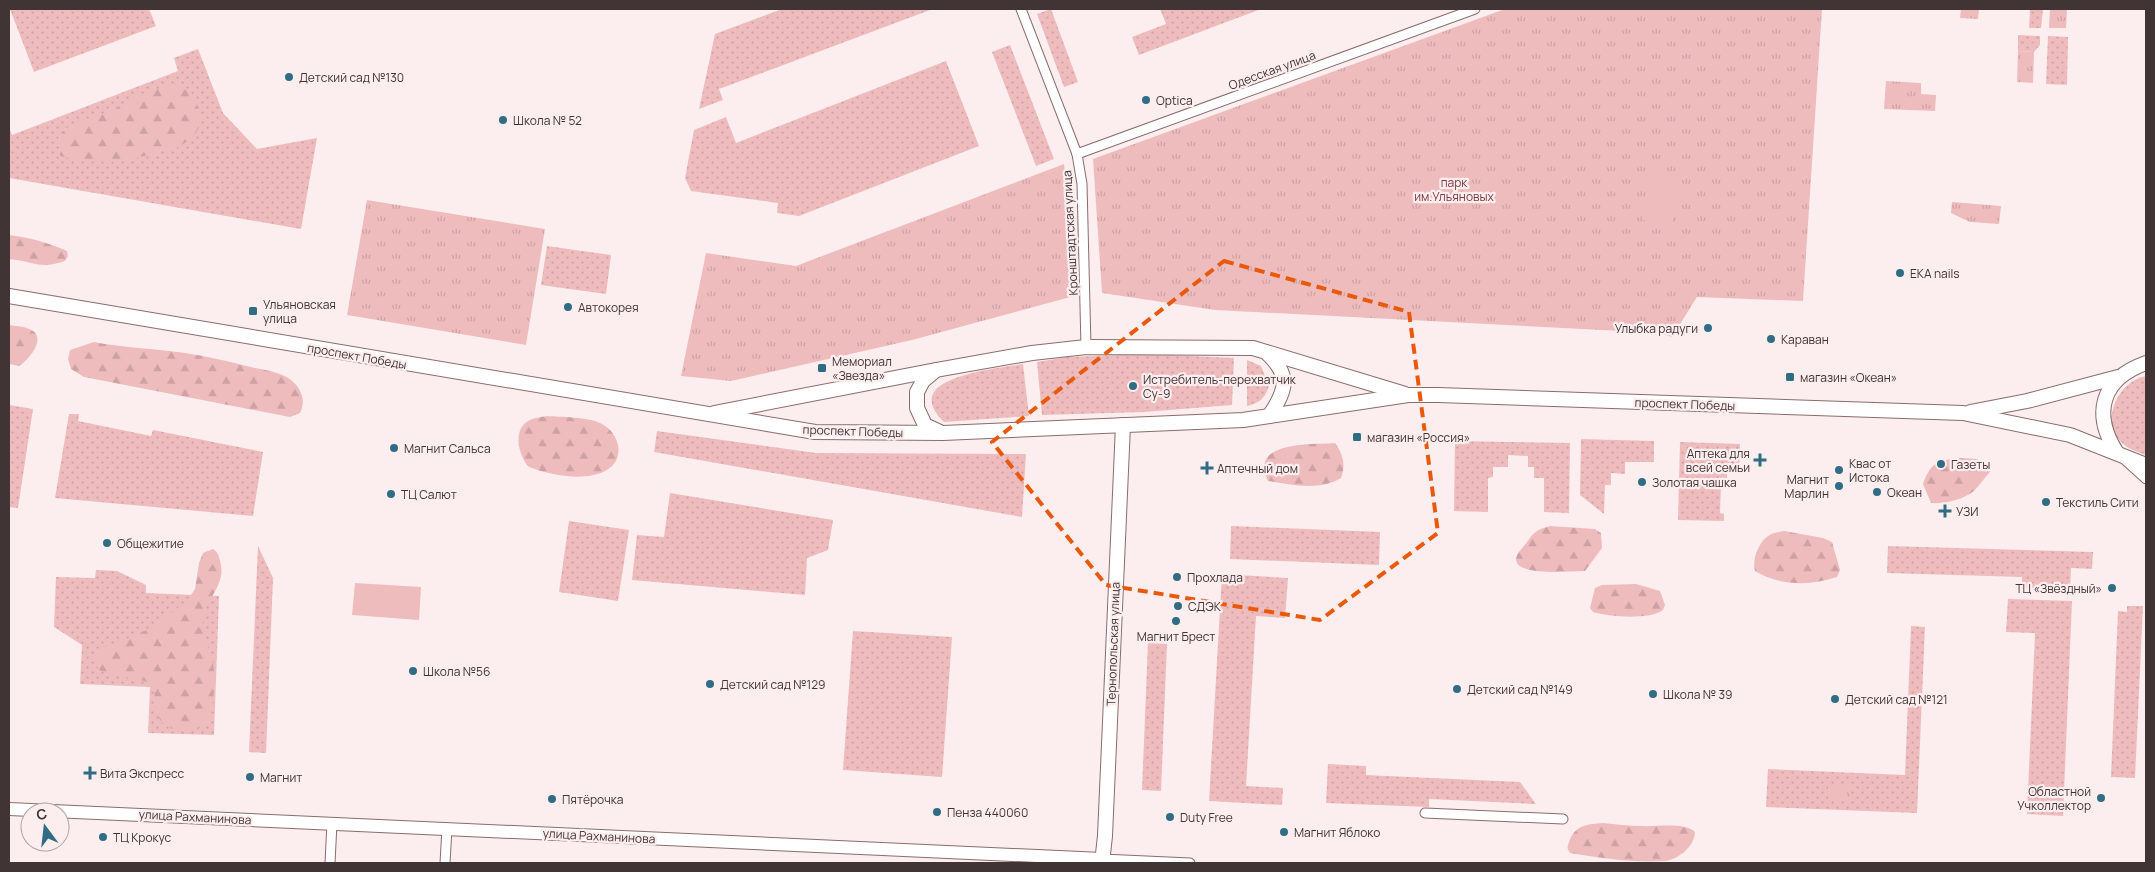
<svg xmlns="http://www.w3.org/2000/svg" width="2155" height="872" font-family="Manrope,sans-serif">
<defs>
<pattern id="grass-dots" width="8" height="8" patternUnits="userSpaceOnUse" patternTransform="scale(1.25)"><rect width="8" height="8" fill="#efbcbe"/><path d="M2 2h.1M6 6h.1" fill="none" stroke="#cea2a4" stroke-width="1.8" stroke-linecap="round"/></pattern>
<pattern id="forest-firs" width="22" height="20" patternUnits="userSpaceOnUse" patternTransform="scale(1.25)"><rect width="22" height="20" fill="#efbcbe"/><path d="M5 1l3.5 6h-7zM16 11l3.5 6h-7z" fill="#cea2a4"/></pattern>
<pattern id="park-tufts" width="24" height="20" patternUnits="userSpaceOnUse" patternTransform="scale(1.25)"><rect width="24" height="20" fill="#efbcbe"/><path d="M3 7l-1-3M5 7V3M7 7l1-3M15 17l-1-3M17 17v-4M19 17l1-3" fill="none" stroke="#cea2a4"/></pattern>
</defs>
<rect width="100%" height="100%" fill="#fceeee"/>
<g fill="url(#grass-dots)">
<polygon points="10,9 149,9 156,26 34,72"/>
<polygon points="782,9 929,9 930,10 719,89 723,100 699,109 715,34"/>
<polygon points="1051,9 1078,82 1064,87 1037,14"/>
<polygon points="1160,9 1261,9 1139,55 1132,37 1166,24"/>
<polygon points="2030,9 2043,9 2041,28 2029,28"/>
<polygon points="2018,35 2040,36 2040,45 2034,52 2018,51"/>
<polygon points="2048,36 2068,37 2067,85 2046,84"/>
<polygon points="1010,45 1054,159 1036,166 992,52"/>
<polygon points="198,49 223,113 257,149 317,138 301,229 9,178 9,127 12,135 178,71 174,58"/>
<polygon points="946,61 979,146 799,216 777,213 778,203 691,191 685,178 694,130 726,117 736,143"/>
<polygon points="547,246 611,255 606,294 541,285"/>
<polygon points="1150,354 1234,358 1232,405 1144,412 1042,415 1037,362 1067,357"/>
<path d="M1247,360L1261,366L1269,386C1265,398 1260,403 1247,406Z"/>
<path d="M1023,364L1029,416L944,422C897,377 997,369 1023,364Z"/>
<path d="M2146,376V455C2137,452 2126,448 2119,440C2101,417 2119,381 2146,376Z"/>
<polygon points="9,405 33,409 18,508 9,507"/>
<polygon points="69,414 79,414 78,421 151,436 153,430 263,452 253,516 55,498"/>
<polygon points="657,431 816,453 1026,454 1022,517 654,452"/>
<polygon points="1581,439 1654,441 1654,462 1625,462 1625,474 1611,473 1611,485 1605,485 1604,514 1580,495"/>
<polygon points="1455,441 1570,443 1569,513 1544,512 1544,478 1534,478 1534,467 1528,467 1528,456 1508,455 1508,467 1493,467 1493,477 1488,478 1488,512 1454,511"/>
<polygon points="1680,442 1740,444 1739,472 1727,472 1727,483 1721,483 1720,513 1724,514 1724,521 1678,520"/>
<polygon points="670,493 833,520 828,550 807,558 805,595 632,580 637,535 664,537"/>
<polygon points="569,521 629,530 618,601 559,592"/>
<polygon points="1231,526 1380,532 1379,565 1230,559"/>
<polygon points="258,546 273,578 266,753 249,752"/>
<polygon points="1888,546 2093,552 2092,569 2071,568 2070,590 2022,588 2022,577 1887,573"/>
<polygon points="96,570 117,571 146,585 146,593 219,596 214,735 148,733 150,687 80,684 82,645 54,627 56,577 95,578"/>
<polygon points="1222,574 1288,578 1285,618 1256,616 1246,786 1283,788 1282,805 1209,801"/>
<polygon points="2008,599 2072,601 2063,816 2027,814 2035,633 2006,632"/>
<polygon points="2127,606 2143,606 2135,778 2111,777 2118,611 2127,612"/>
<polygon points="1911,626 1925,627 1917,813 1766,807 1768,769 1905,775"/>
<polygon points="853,631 952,637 942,777 843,770"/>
<polygon points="1148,643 1167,644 1161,791 1142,790"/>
<polygon points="1328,764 1366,766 1366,775 1520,782 1536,804 1429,799 1429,807 1326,803"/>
</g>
<g fill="url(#forest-firs)">
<path d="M180,82C203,104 212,130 178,147C170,150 160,151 152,154C142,156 132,160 122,161C101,163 81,161 60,156L58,138L65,129L77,122L99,116L117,108L133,97Z"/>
<path d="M9,235C27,237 50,243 67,251L68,256L65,261C40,270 33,261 9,259Z"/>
<path d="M9,325C15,326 23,326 29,329C49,336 29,360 19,366L9,364Z"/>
<path d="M94,342C119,347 144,348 169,351C198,354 227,361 255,368C266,370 283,373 291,380C302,389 306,401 300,413L290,417L84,377L71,369L68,359L70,350Z"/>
<path d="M547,416C561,417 588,417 600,423C620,432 627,460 605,471C584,482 550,475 529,467C519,457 512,430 528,421C533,418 541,417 547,416Z"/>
<path d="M1335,443C1343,454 1346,465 1341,478C1321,491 1290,485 1268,481C1248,440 1313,445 1335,443Z"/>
<path d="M1962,458L1977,459L1989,465L1990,472C1984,478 1980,485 1974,491C1963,500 1944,504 1931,503L1923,484C1931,461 1939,460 1962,458Z"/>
<path d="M1550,526L1595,529L1601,533L1602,548L1585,571C1569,571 1493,579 1523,547C1534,534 1532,531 1550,526Z"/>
<path d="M1784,531L1823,538L1832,542L1840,570L1837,577C1811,586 1779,586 1755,571C1752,560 1758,543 1768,536C1772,533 1779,532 1784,531Z"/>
<path d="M213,549C218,552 219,556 220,561C227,584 207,597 203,618C200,633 213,655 214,670C214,694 217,735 183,731C149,727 161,707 151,684C135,675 116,680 98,669L94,651L99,648L123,641L160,624L167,616L187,601L195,589L199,563L203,553Z"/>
<path d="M1636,584L1660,591L1665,605L1663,610C1651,620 1608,617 1593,612L1590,608L1595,588L1602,585Z"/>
<path d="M1603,823C1616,824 1629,826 1642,826C1655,827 1685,822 1695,832C1695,846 1678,860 1664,861C1634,863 1599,858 1570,853C1567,849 1567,847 1569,842C1575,825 1587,824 1603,823Z"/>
</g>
<g fill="url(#park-tufts)">
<polygon points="1505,9 1822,9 1803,301 1697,297 1672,337 1660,333 1215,310 1102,293 1093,159"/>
<polygon points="1961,9 1979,9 1978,19 1960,18"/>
<polygon points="2050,9 2067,9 2066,28 2049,28"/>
<polygon points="2018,51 2034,52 2033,83 2017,82"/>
<polygon points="1886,81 1921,83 1921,94 1936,95 1935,111 1884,109"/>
<polygon points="1064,164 1078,295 912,340 731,381 681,376 706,253 796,266"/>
<polygon points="367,200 545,229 526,345 347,315"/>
<polygon points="1952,202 2001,206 1999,224 1970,222 1951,213"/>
<polygon points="1828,786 1850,786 1850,800 1828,799"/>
</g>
<g fill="#efbcbe">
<polygon points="1650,171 1678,174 1672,224 1643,220"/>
<polygon points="355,583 421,587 419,620 352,615"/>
</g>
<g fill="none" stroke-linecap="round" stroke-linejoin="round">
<defs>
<g id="street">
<polyline points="1021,9 1077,154 1082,184 1086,347"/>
<polyline points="1077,154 1475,9"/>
<polyline points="2125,460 2146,479"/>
<polyline points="1425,813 1563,819"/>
<polyline points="1102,859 1190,863"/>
<polyline points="330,863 332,823"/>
<polyline points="445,863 447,828"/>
</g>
<polyline id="secondary" points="9,809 1102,859"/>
<g id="primary">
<polyline points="9,296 815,432 943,433 1243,420 1408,395 1438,395 1963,413 2070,435 2146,465"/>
<path d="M1266,352C1291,375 1287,390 1269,416"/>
<polyline points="936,370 923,381 917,392 917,408 925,425 940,432"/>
<polyline points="1970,412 2027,401 2118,377"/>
<polyline points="714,413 936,370 1032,353 1086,347 1253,348 1405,394"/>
<path d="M2117,453C2092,414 2101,379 2146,363"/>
<polyline points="1102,863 1105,836 1123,425"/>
</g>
</defs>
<use href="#street" stroke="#8a6c6d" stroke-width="11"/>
<use href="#secondary" stroke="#8a6c6d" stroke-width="14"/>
<use href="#primary" stroke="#8a6c6d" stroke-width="16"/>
<use href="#street" stroke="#fff" stroke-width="9"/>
<use href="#secondary" stroke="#fff" stroke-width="12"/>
<use href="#primary" stroke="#fff" stroke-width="14"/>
</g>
<path fill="none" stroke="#e8590c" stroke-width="4" stroke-dasharray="10 6" stroke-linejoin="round" d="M1224,261L1409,312L1438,533L1320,620L1106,585L992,442Z"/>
<g fill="#306c83" stroke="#fceeee" stroke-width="2">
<circle cx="289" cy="77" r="5"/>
<circle cx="1146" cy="100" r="5"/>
<circle cx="503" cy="120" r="5"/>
<circle cx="1900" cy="273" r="5"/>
<circle cx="568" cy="307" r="5"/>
<rect x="248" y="306" width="10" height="10" rx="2.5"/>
<circle cx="1708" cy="328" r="5"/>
<circle cx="1771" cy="339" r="5"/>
<rect x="817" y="363" width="10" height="10" rx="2.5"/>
<rect x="1785" y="372" width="10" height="10" rx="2.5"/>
<circle cx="1133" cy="386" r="5"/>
<rect x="1352" y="432" width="10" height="10" rx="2.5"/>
<circle cx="394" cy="448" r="5"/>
<path d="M1757.5 452.5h5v5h5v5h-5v5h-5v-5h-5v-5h5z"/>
<circle cx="1941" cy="464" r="5"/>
<path d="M1204.5 460.5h5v5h5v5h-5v5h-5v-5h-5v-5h5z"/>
<circle cx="1839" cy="470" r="5"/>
<circle cx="1642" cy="482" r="5"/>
<circle cx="1839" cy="486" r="5"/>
<circle cx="1877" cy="492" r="5"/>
<circle cx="391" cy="494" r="5"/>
<circle cx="2046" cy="502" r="5"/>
<path d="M1942.5 503.5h5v5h5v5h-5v5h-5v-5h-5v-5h5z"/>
<circle cx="107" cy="543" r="5"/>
<circle cx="1177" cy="577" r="5"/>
<circle cx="2112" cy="588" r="5"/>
<circle cx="1178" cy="606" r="5"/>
<circle cx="1176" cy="621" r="5"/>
<circle cx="413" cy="671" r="5"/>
<circle cx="710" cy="684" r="5"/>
<circle cx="1457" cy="689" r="5"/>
<circle cx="1653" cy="694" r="5"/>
<circle cx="1835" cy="699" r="5"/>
<path d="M87.5 765.5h5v5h5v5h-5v5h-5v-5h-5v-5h5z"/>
<circle cx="250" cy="777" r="5"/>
<circle cx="2101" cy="798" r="5"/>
<circle cx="552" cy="799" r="5"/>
<circle cx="937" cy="812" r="5"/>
<circle cx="1170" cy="817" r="5"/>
<circle cx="1284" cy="832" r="5"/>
<circle cx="103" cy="837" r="5"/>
</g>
<g text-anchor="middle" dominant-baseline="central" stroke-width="4.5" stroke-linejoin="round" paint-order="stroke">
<g font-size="12" fill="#413434" stroke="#fceeee">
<text transform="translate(1272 70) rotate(-20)">Одесская улица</text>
<text transform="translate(1070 233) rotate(-93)">Кронштадтская улица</text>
<text transform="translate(357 356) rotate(10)">проспект Победы</text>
<text transform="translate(1685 404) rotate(2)">проспект Победы</text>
<text transform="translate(853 431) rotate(2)">проспект Победы</text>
<text transform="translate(1113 644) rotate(-88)">Тернопольская улица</text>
<text transform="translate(195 817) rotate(3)">улица Рахманинова</text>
<text transform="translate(599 836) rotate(3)">улица Рахманинова</text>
</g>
<g font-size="12" fill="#413434" stroke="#fceeee" text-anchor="start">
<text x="299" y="77">Детский сад №130</text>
<text x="1156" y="100">Optica</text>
<text x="513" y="120">Школа № 52</text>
<text x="1910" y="273">EKA nails</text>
<text x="263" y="304">Ульяновская<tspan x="263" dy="14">улица</tspan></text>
<text x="578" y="307">Автокорея</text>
<text x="1698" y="328" text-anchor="end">Улыбка радуги</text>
<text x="1781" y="339">Караван</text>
<text x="832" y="361">Мемориал<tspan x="832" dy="14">«Звезда»</tspan></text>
<text x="1800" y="377">магазин «Океан»</text>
<text x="1143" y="379">Истребитель-перехватчик<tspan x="1143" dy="14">Су-9</tspan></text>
<text x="1367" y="437">магазин «Россия»</text>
<text x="404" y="448">Магнит Сальса</text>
<text x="1750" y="453" text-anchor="end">Аптека для<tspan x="1750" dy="14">всей семьи</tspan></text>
<text x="1849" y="463">Квас от<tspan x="1849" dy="14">Истока</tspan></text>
<text x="1951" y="464">Газеты</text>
<text x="1217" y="468">Аптечный дом</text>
<text x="1829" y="479" text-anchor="end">Магнит<tspan x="1829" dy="14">Марлин</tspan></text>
<text x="1652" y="482">Золотая чашка</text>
<text x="1887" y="492">Океан</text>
<text x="401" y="494">ТЦ Салют</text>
<text x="2056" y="502">Текстиль Сити</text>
<text x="1956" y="511">УЗИ</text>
<text x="117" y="543">Общежитие</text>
<text x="1187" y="577">Прохлада</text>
<text x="2102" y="588" text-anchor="end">ТЦ «Звёздный»</text>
<text x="1188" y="606">СДЭК</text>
<text x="1176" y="636" text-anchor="middle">Магнит Брест</text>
<text x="423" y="671">Школа №56</text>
<text x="720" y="684">Детский сад №129</text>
<text x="1467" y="689">Детский сад №149</text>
<text x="1663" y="694">Школа № 39</text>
<text x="1845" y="699">Детский сад №121</text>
<text x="100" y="773">Вита Экспресс</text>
<text x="260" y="777">Магнит</text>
<text x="2091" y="791" text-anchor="end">Областной<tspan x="2091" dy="14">Учколлектор</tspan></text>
<text x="562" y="799">Пятёрочка</text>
<text x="947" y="812">Пенза 440060</text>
<text x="1180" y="817">Duty Free</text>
<text x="1294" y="832">Магнит Яблоко</text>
<text x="113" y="837">ТЦ Крокус</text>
</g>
<g font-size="12" fill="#7d3a40" stroke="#fceeee">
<text x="1454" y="182">парк<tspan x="1454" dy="14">им.Ульяновых</tspan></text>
</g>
</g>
<rect width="2155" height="872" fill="none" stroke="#413434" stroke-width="20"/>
<g transform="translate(45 827) rotate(345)"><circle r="24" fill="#fceeee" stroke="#b1a4a4"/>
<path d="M0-4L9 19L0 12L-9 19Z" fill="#306c83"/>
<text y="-8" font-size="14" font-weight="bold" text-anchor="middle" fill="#413434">С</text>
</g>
</svg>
